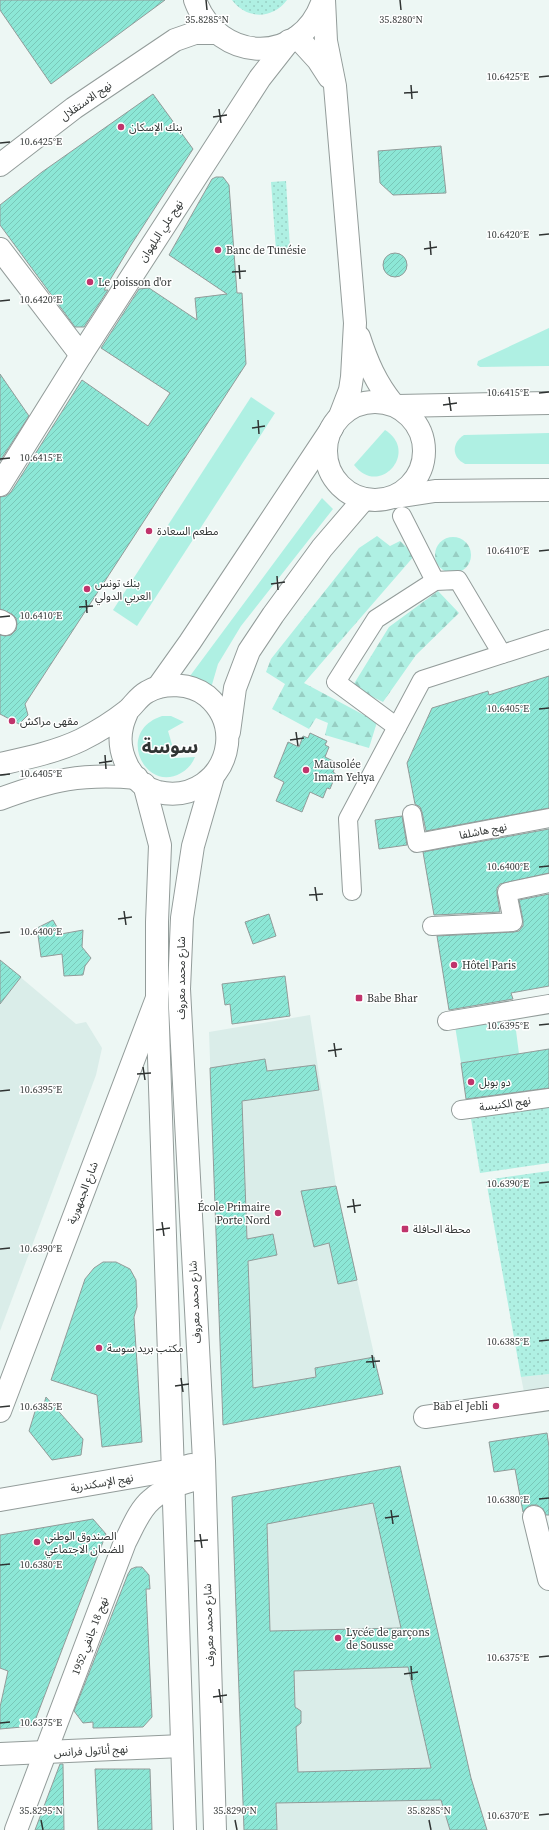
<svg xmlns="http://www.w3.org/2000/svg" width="549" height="1830" font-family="'Source Serif 4','Noto Sans Arabic',serif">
<defs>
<pattern id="grass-dots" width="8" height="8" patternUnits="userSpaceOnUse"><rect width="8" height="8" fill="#aff0e3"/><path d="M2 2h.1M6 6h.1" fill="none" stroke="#97cec3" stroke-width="1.8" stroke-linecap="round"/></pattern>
<pattern id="forest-firs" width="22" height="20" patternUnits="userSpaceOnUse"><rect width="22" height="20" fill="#aff0e3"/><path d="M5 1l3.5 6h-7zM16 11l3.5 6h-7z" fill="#97cec3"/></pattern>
<pattern id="building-hatch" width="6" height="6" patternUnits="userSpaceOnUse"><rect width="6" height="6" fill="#8ce7d6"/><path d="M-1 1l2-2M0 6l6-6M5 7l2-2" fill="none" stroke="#79c7b8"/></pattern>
</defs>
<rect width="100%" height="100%" fill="#edf7f4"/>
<g fill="#daede9">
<polygon points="0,960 76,1024 86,1022 102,1048 96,1075 0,1331"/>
<polygon points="310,1015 336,1186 383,1394 223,1425 209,1032"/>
<polygon points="549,1374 549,1409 528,1412 521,1377"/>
<polygon points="400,1466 471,1778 487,1830 244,1830 232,1497"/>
</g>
<g fill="url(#grass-dots)">
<path d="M232,0H287C272,20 246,19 232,0Z"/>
<polygon points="286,181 290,249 276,250 271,182"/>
<polygon points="549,1105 549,1163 480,1173 471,1119"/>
<polygon points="549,1171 549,1374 521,1377 486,1180"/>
</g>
<g fill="url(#forest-firs)">
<polygon points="377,536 390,546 400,541 415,555 304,683 377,722 369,748 325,735 328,723 316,718 309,729 272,709 285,684 266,672 271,659 359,548"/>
<circle cx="453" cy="555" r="18"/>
<polygon points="438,591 459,613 416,655 383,702 352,687 389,627"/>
</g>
<g fill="#aff0e3">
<polygon points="549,328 549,366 480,367 477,365 478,361"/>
<polygon points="251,397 275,413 137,626 113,610"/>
<path d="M385,430C420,452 379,498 354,465Z"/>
<path d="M549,433V464H465C452,458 451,443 464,435Z"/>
<polygon points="322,498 333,509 241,626 218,664 211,688 190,676"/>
<path d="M162,716H171L184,722L168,731L176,758L195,757C192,764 188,769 181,773C146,794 114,732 162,716Z"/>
<polygon points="514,1015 519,1054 461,1063 455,1026"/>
</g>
<g fill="url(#building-hatch)" stroke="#929b99" fill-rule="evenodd">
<polygon points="0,0 165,0 51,84 0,10"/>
<polygon points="153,94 193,149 131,245 104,290 108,290 84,327 75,327 0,225 0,205 42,172"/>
<polygon points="441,146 446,193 393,195 380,183 378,151"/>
<polygon points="216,177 223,177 229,185 237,293 242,293 246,364 25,704 28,715 19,724 0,714 0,635 5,636 11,635 16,630 17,624 16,618 12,614 0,609 0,497 6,496 11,492 82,380 148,426 170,393 101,348 139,289 149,288 197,320 195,298 227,294 169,255 212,179"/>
<circle cx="395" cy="265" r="12"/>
<polygon points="0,374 29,416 0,461"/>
<polygon points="549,676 549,808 426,831 422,812 420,807 415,804 407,763 432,708 488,691 489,695"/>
<polygon points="310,733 327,741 325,745 329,747 325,757 337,763 333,772 336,774 330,789 327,788 323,798 310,792 302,812 276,801 284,782 274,777 288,742 299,747 303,736 308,738"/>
<polygon points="402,816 407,845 379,849 375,820"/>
<polygon points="549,829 549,873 500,884 497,888 497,894 500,912 434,915 423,852"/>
<polygon points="549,894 549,986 511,993 513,999 449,1010 437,936 514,932 519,931 523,926 523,920 519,900"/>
<polygon points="269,914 276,936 253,944 245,922"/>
<polygon points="53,920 61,934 83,930 82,947 91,958 85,966 83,975 64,976 62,954 41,957 37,928"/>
<polygon points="0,960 21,977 0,1004"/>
<polygon points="285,976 290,1016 232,1024 230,1004 225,1005 222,984"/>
<polygon points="549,1049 549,1088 466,1099 461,1063"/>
<polygon points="265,1059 267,1071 315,1065 319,1090 242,1101 247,1239 273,1234 277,1255 248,1261 253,1388 316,1377 315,1368 374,1357 383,1394 223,1425 210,1068"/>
<polygon points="336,1186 357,1280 338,1284 329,1243 314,1247 301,1191"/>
<polygon points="103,1262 116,1262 130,1269 136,1280 137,1307 134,1317 142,1442 102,1447 97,1395 51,1380 85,1279 94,1268"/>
<polygon points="46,1397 83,1439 81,1455 52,1460 29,1431 37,1405 43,1407"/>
<polygon points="547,1433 549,1447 549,1515 546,1515 543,1509 537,1505 531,1505 523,1512 515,1469 494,1472 489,1442"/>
<path d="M400,1466L471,1778L487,1830H450L441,1800L276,1803L277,1830H244L232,1497ZM373,1503L401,1628L270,1631L267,1524ZM408,1667L431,1768L298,1772L296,1727L301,1723V1711L295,1707L294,1671Z"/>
<polygon points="93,1519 106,1534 33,1726 0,1729 0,1707 8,1671 0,1668 0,1535"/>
<polygon points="136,1567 142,1567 149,1575 150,1589 146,1589 152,1717 143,1727 93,1728 93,1722 83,1723 74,1711 128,1574 131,1569"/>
<polygon points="60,1764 63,1764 64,1830 35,1830"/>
<polygon points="95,1769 150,1769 152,1830 98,1830"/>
</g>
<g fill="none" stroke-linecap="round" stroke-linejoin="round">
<defs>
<g id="pedestrian">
<polyline points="402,516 435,581"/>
<polyline points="397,727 336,682 376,619 435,581 458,580 502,654"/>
<polyline points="412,814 417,843 549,818"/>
<polyline points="352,891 348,819 422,680 549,639"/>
<polyline points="432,926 513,922 507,892 549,883"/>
<polyline points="447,1021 549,1004"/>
<polyline points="461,1110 549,1098"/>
</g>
<g id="minor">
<path d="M195,0C218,64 302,66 323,0"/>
<polyline points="324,0 326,41 335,86 355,323 352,377 350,390 340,416"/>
<polyline points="297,37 318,60 329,77"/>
<polyline points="0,165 74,108 175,40 195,33 216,33"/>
<polyline points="0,249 81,355"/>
<path d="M359,337C367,362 376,383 393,404"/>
<polyline points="0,485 81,355 260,78 289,41"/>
<polyline points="0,621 5,624"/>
<polyline points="0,1411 157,998"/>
<polyline points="425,1417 549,1399"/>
<polyline points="0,1500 173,1470 191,1465"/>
<polyline points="534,1517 549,1579"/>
<polyline points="0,1754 182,1746"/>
<path d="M16,1830L125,1542C132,1529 139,1510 151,1500C165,1487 186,1482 204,1477"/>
</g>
<g id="primary">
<circle cx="375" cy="451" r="49"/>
<polyline points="397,406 549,403"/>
<polyline points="396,497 435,491 549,490"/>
<polyline points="158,687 190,642 332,428"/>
<polyline points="229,732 235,688 249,651 273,615 322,548 364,499"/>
<path d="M0,764C27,758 56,752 81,740C97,732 113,722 127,711C134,705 138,697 147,692C164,682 191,683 207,696C221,708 229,725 227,744C223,778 192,800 158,792C131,785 116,752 122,727C123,721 126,715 128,710"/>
<polyline points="213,777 193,846 182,918 179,989 204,1461 215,1830"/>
<polyline points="144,784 160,845 157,922 157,998 185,1830"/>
<path d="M0,799C51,780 82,773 137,778"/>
</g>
</defs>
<use href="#pedestrian" stroke="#939c9a" stroke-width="20"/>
<use href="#minor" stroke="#939c9a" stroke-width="24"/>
<use href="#primary" stroke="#939c9a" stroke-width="24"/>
<use href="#pedestrian" stroke="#fff" stroke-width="18"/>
<use href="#minor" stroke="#fff" stroke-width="22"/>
<use href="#primary" stroke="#fff" stroke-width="22"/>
</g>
<path fill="none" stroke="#303433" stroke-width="1.5" d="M206,0L207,10M400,0L401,10M539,77L549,76M411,85L412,99M404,93L418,92M219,109L221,123M213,117L227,115M0,143L10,142M539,235L549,234M430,241L431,255M424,249L437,247M239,265L240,279M232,272L246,271M0,301L10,300M539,393L549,392M449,397L451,411M443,405L457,403M258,420L259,434M252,428L265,426M0,459L10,458M539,551L549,550M277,576L278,590M271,584L285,582M86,600L87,613M79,607L93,606M0,617L10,616M539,709L549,708M296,732L298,746M290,740L304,738M105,755L106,769M99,763L112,761M0,775L10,774M539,867L549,866M315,887L317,901M309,895L323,894M124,911L126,925M118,919L132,917M0,933L10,932M539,1025L549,1024M334,1043L336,1057M328,1051L342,1049M143,1067L145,1080M137,1074L151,1073M0,1091L10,1090M539,1183L549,1182M353,1199L355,1213M347,1207L361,1205M162,1222L164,1236M156,1230L170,1228M0,1249L10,1248M539,1341L549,1340M372,1355L374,1368M366,1362L380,1361M181,1378L183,1392M175,1386L189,1384M0,1407L10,1406M539,1499L549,1498M391,1510L393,1524M385,1518L399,1516M200,1534L202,1548M194,1541L208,1540M0,1565L10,1564M539,1657L549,1656M411,1666L412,1680M404,1674L418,1672M219,1689L221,1703M213,1697L227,1695M0,1723L10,1722M539,1815L549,1814M41,1820L43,1830M235,1820L237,1830M429,1820L431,1830"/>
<g fill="#c0346c" stroke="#fff" stroke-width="1.5">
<circle cx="121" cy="127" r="4"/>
<circle cx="218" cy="250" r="4"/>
<circle cx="90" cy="282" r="4"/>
<circle cx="149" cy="531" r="4"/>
<circle cx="87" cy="589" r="4"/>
<circle cx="12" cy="721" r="4"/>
<circle cx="306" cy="770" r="4"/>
<circle cx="454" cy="965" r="4"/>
<rect x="355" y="994" width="8" height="8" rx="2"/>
<circle cx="471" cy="1082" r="4"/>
<circle cx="278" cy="1213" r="4"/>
<rect x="401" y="1225" width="8" height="8" rx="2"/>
<circle cx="99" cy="1348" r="4"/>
<circle cx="496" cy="1406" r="4"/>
<circle cx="37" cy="1542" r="4"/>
<circle cx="338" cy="1638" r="4"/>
</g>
<g text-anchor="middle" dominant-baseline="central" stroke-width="3" stroke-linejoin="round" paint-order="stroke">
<g font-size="11" fill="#303433" stroke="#fff">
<text transform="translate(86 101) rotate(-35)">نهج الاستقلال</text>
<text transform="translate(161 231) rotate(-57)">نهج علي البلهوان</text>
<text transform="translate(483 831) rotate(-11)">نهج هاشلفا</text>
<text transform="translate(181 978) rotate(-90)">شارع محمد معروف</text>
<text transform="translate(505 1104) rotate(-8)">نهج الكنيسة</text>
<text transform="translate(83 1193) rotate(-69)">شارع الجمهورية</text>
<text transform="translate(195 1302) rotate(-93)">شارع محمد معروف</text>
<text transform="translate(102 1483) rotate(-10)">نهج الإسكندرية</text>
<text transform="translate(209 1625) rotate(-92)">شارع محمد معروف</text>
<text transform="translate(90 1636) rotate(-69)">نهج 18 جانفي 1952</text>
<text transform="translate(91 1751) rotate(-3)">نهج أناتول فرانس</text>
</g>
<g font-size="11" fill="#303433" stroke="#fff" text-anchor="start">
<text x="129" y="127">بنك الإسكان</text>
<text x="226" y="250">Banc de Tunésie</text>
<text x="98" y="282">Le poisson d'or</text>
<text x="157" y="531">مطعم السعادة</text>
<text x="95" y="583">بنك تونس<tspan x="95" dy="13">العربي الدولي</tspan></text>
<text x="20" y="721">مقهى مراكش</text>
<text x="314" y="764">Mausolée<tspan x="314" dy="13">Imam Yehya</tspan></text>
<text x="462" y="965">Hôtel Paris</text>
<text x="367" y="998">Babe Bhar</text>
<text x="479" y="1082">دو بوبل</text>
<text x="270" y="1207" text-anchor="end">École Primaire<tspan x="270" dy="13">Porte Nord</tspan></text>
<text x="413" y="1229">محطة الحافلة</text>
<text x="107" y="1348">مكتب بريد سوسة</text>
<text x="488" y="1406" text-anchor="end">Bab el Jebli</text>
<text x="45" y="1536">الصندوق الوطني<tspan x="45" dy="13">للضمان الاجتماعي</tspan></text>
<text x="346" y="1632">Lycée de garçons<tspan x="346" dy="13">de Sousse</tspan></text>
</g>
<g font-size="19" font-weight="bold" fill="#303433" stroke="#fff">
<text x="170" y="746">سوسة</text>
</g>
</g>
<g font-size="10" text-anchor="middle" fill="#303433" stroke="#fff" stroke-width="3" stroke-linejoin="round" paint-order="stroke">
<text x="207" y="23">35.8285°N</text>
<text x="401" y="23">35.8280°N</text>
<text x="508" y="80">10.6425°E</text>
<text x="41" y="145">10.6425°E</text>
<text x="508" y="238">10.6420°E</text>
<text x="41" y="303">10.6420°E</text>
<text x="508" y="396">10.6415°E</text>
<text x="41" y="461">10.6415°E</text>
<text x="508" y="554">10.6410°E</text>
<text x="41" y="619">10.6410°E</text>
<text x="508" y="712">10.6405°E</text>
<text x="41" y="777">10.6405°E</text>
<text x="508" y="870">10.6400°E</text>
<text x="41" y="935">10.6400°E</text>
<text x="508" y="1029">10.6395°E</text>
<text x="41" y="1093">10.6395°E</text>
<text x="508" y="1187">10.6390°E</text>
<text x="41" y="1252">10.6390°E</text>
<text x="508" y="1345">10.6385°E</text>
<text x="41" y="1410">10.6385°E</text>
<text x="508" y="1503">10.6380°E</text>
<text x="41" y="1568">10.6380°E</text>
<text x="508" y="1661">10.6375°E</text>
<text x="41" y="1726">10.6375°E</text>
<text x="41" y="1814">35.8295°N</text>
<text x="235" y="1814">35.8290°N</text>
<text x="429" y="1814">35.8285°N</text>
<text x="508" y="1819">10.6370°E</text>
</g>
</svg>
